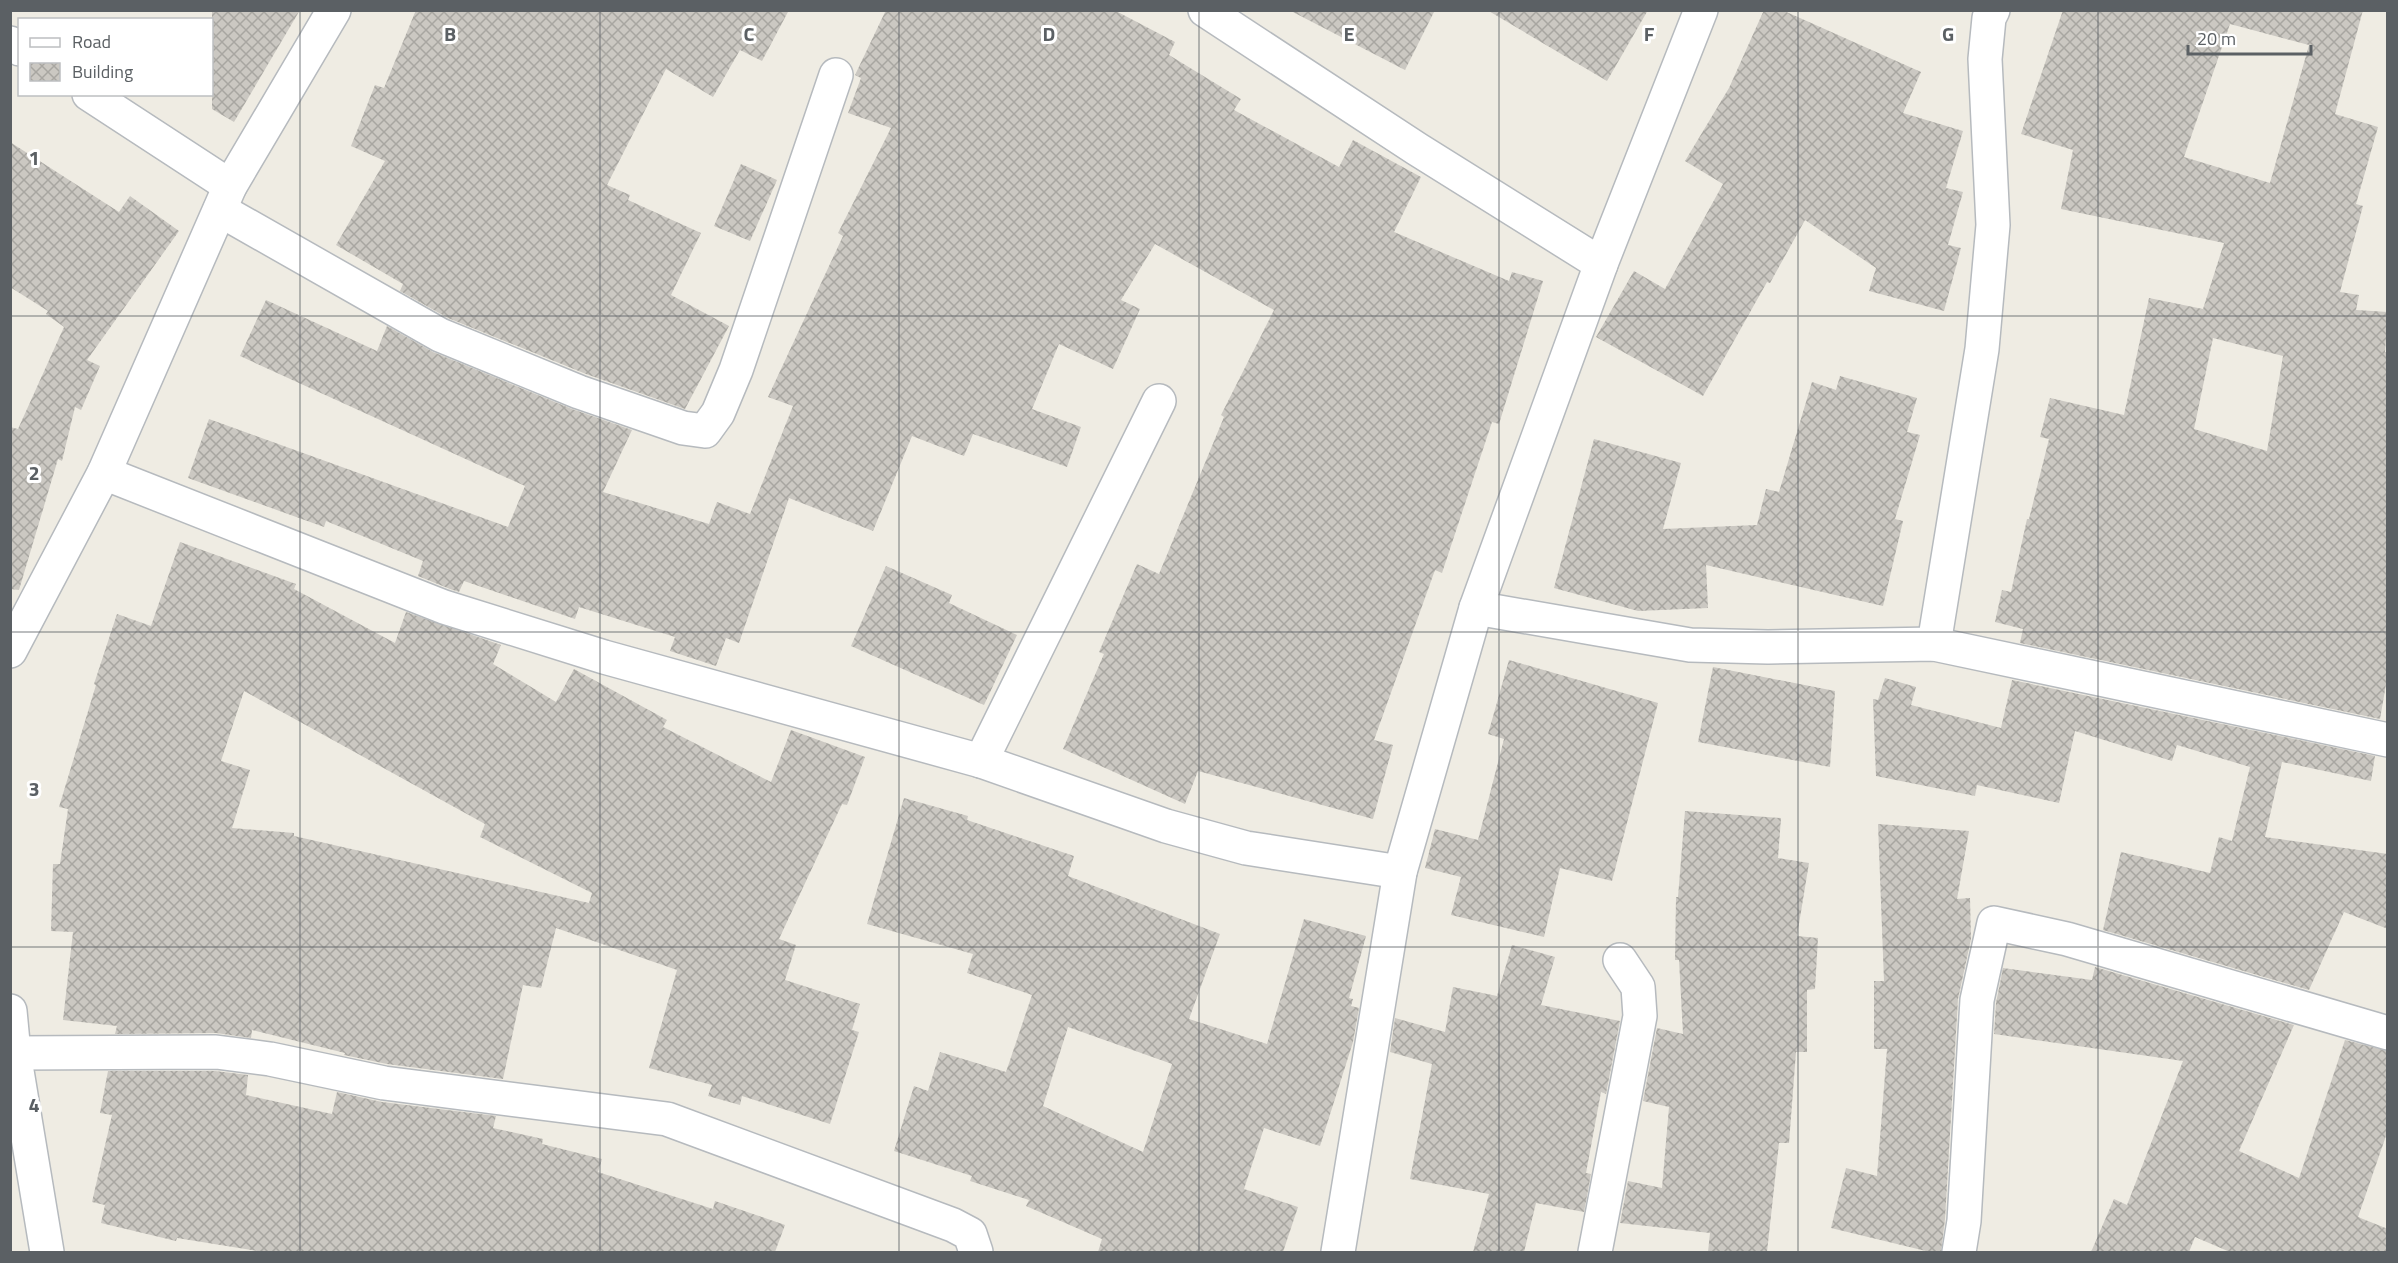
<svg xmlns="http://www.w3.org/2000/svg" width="2398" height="1263" font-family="'Titillium Web',sans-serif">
<defs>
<pattern id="building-cross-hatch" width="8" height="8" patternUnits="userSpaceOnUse" patternTransform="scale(1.5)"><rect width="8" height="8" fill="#cbc8c2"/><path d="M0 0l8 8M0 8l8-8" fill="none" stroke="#a8a6a1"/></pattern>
</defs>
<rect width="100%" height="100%" fill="#efece3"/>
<g fill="url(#building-cross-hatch)" fill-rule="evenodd">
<polygon points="212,10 300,10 234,122 212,109"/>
<polygon points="416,10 789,10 762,61 740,50 713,97 666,69 607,185 630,195 628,200 701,233 671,295 729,326 685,409 586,374 448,318 400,291 403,284 336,245 385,161 351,146 375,85 384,88"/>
<polygon points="886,10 1114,10 1175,42 1169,55 1241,99 1234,110 1339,167 1353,140 1421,177 1394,232 1509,281 1512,272 1543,281 1499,424 1492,422 1442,573 1435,570 1374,740 1393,745 1373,819 1198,771 1185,804 1063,749 1104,654 1099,652 1137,564 1159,574 1224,417 1221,415 1274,310 1155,244 1121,300 1140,309 1113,369 1059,344 1032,409 1081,427 1067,467 973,434 964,456 912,436 873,531 789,498 739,643 726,638 716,666 670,651 675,637 579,607 575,619 464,581 459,592 450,589 418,576 423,561 326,521 324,527 188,478 209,419 508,527 525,486 240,356 266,300 377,351 387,326 433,352 572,409 632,430 603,492 709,524 717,502 750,514 793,406 768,397 843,236 838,233 891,128 848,113 861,78 855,75"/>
<polygon points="1289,10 1435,10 1405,70"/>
<polygon points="1487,10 1648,10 1607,81"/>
<polygon points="1764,10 1782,10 1921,72 1903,113 1963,131 1946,188 1963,192 1948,245 1961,248 1944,311 1869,291 1876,268 1805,220 1770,283 1767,282 1703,396 1596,337 1634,271 1665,289 1723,184 1685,161 1729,88"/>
<path d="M2063,10H2363L2335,114L2378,127L2356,204L2363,206L2340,292L2359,295L2356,310L2388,312L2385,352H2388V673L2380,719L2020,643L2023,629L1995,622L2002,590L2011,592L2027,519H2029L2049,439L2040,437L2050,398L2124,415L2149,298L2203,309L2224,243L2061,209L2073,150L2021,134ZM2230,24L2309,45L2270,183L2184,157ZM2213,338L2283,356L2267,451L2194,429Z"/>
<polygon points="10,142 119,212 130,196 179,231 87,360 100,366 81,410 75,407 62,461 58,459 19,590 10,589 10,427 18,429 64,327 46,314 48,311 10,287"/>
<polygon points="741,164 777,180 750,241 714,226"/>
<polygon points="1840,376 1917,398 1907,432 1920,435 1895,519 1903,521 1883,606 1706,565 1708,608 1638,611 1554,588 1594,439 1681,463 1663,529 1757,525 1766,489 1779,492 1812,382 1836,390"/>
<path d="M180,542L296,584L294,589L395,643L406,612L501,645L493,664L556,702L574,669L667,720L663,727L771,782L791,730L865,757L847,805L842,804L779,939L796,945L785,980L860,1004L852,1030L859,1032L830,1124L742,1096L740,1105L708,1096L712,1085L649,1068L677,970L556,928L541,988L523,985L503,1079L387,1064L344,1055L345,1053L252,1030L251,1038L216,1033L115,1034L117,1026L63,1020L73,932L51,931L53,864H60L68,809L59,807L96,685L94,684L117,614L151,626ZM244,691L485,824L480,837L592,893L589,903L294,836V833L232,828L250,770L221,761Z"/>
<polygon points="886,566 952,595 949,603 1017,635 984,705 851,646"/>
<polygon points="1509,660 1658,703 1612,881 1560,868 1544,937 1451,915 1461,877 1425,868 1435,829 1478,840 1504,739 1488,734"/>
<polygon points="1713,667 1835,691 1830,767 1698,742"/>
<polygon points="1885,678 1916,687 1911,705 2001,728 2012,680 2375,756 2371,781 2282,762 2265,837 2388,854 2388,929 2344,912 2309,990 2103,930 2121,852 2210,873 2219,837 2232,841 2250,767 2177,745 2172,761 2075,731 2059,803 1977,785 1975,796 1876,776 1873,699 1878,700"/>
<path d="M904,798L968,816L967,820L1074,856L1068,876L1220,934L1189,1019L1267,1044L1304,919L1366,936L1349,998L1353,999L1351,1006L1359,1008L1353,1042L1320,1146L1264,1128L1244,1189L1298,1207L1283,1252H1098L1102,1239L1026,1206L1029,1200L970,1181L972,1176L894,1151L914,1086L928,1091L940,1052L1006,1072L1032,995L967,973L973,954L867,924ZM1068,1027L1172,1064L1143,1152L1043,1106Z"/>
<polygon points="1685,811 1781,818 1778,858 1809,863 1797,936 1818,938 1815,989 1807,990 1807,1052 1796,1052 1789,1143 1779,1143 1767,1252 1708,1252 1710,1233 1620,1223 1628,1181 1662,1188 1669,1107 1643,1101 1657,1028 1683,1034 1679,960 1675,960 1676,897 1678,897"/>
<polygon points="1878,824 1969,831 1957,899 1970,898 1971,939 1958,999 1945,1219 1941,1252 1930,1252 1831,1228 1846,1168 1877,1176 1887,1049 1874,1049 1874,981 1884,981"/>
<polygon points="1512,945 1555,957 1541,1005 1620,1021 1606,1094 1601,1092 1586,1173 1591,1174 1584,1212 1536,1203 1524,1252 1473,1252 1489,1194 1410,1179 1432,1064 1390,1052 1395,1018 1445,1032 1453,987 1497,996"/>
<polygon points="2095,967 2294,1025 2239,1151 2299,1178 2345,1040 2388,1051 2388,1130 2358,1217 2388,1229 2388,1252 2230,1252 2195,1237 2189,1252 2091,1252 2114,1199 2127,1205 2183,1061 1994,1034 1996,1003 2003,968 2092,980"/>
<polygon points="108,1071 215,1071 248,1075 246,1095 332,1114 337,1092 382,1102 496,1116 493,1128 543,1139 542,1144 602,1159 598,1172 713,1209 715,1201 785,1225 775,1252 263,1252 177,1238 176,1241 101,1223 105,1205 92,1202 112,1115 100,1113"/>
</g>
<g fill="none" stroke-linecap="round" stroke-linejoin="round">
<defs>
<g id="street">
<polyline points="1205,10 1417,149 1601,264"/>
<polyline points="10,43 20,49"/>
<polyline points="89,94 230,186"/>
<polyline points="220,210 440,335 579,392 683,428 705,431 718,413 736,370 836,75"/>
<polyline points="104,473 444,607 604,657 981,761 1166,826 1246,848 1400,872"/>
<polyline points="1476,608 1690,645 1768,647 1934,644 2388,740"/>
<polyline points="1934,644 1982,349 1993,225 1985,59 1989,18 1993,10"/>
<polyline points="10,651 104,473 230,186 334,10"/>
<polyline points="981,761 1159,401"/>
<polyline points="10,1011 14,1053 47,1252"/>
<polyline points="14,1053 216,1052 270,1059 384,1083 667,1119 953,1225 970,1234 976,1252"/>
<polyline points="1338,1252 1400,872 1476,608 1601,264 1701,10"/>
<polyline points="1595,1252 1640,1016 1638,987 1620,960"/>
<polyline points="1959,1252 1964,1221 1977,1000 1994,923 2067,939 2388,1033"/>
</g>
</defs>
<use href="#street" stroke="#b6babe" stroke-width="36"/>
<use href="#street" stroke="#fff" stroke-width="33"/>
</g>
<path fill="none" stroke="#5b6064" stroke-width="1.5" stroke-opacity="0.55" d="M300,10V1252M600,10V1252M899,10V1252M1199,10V1252M1499,10V1252M1798,10V1252M2098,10V1252M10,316H2388M10,632H2388M10,947H2388"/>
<g font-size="20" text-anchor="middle" font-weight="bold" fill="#5b6064" stroke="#fff" stroke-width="6" stroke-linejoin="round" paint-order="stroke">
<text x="450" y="41">B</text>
<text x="749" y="41">C</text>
<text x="1049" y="41">D</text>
<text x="1349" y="41">E</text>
<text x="1649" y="41">F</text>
<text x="1948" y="41">G</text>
<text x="34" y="165">1</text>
<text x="34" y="480">2</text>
<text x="34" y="796">3</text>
<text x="34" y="1112">4</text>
</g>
<rect width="2398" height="1263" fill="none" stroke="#5b6064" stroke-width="24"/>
<rect x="18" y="18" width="195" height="78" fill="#ffffff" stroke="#bdbfc1" stroke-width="1.5"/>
<rect x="30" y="38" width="30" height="9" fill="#ffffff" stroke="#bdbfc1" stroke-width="1.5"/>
<text x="72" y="48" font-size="18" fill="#5b6064">Road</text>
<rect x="30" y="63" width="30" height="18" fill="url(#building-cross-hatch)" stroke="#bdbfc1" stroke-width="1.5"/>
<text x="72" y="78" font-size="18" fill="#5b6064">Building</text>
<path d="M2188 45v9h123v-9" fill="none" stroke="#5b6064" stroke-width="3"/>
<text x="2197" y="45" font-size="18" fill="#5b6064" stroke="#ffffff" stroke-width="4.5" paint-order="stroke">20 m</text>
</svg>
